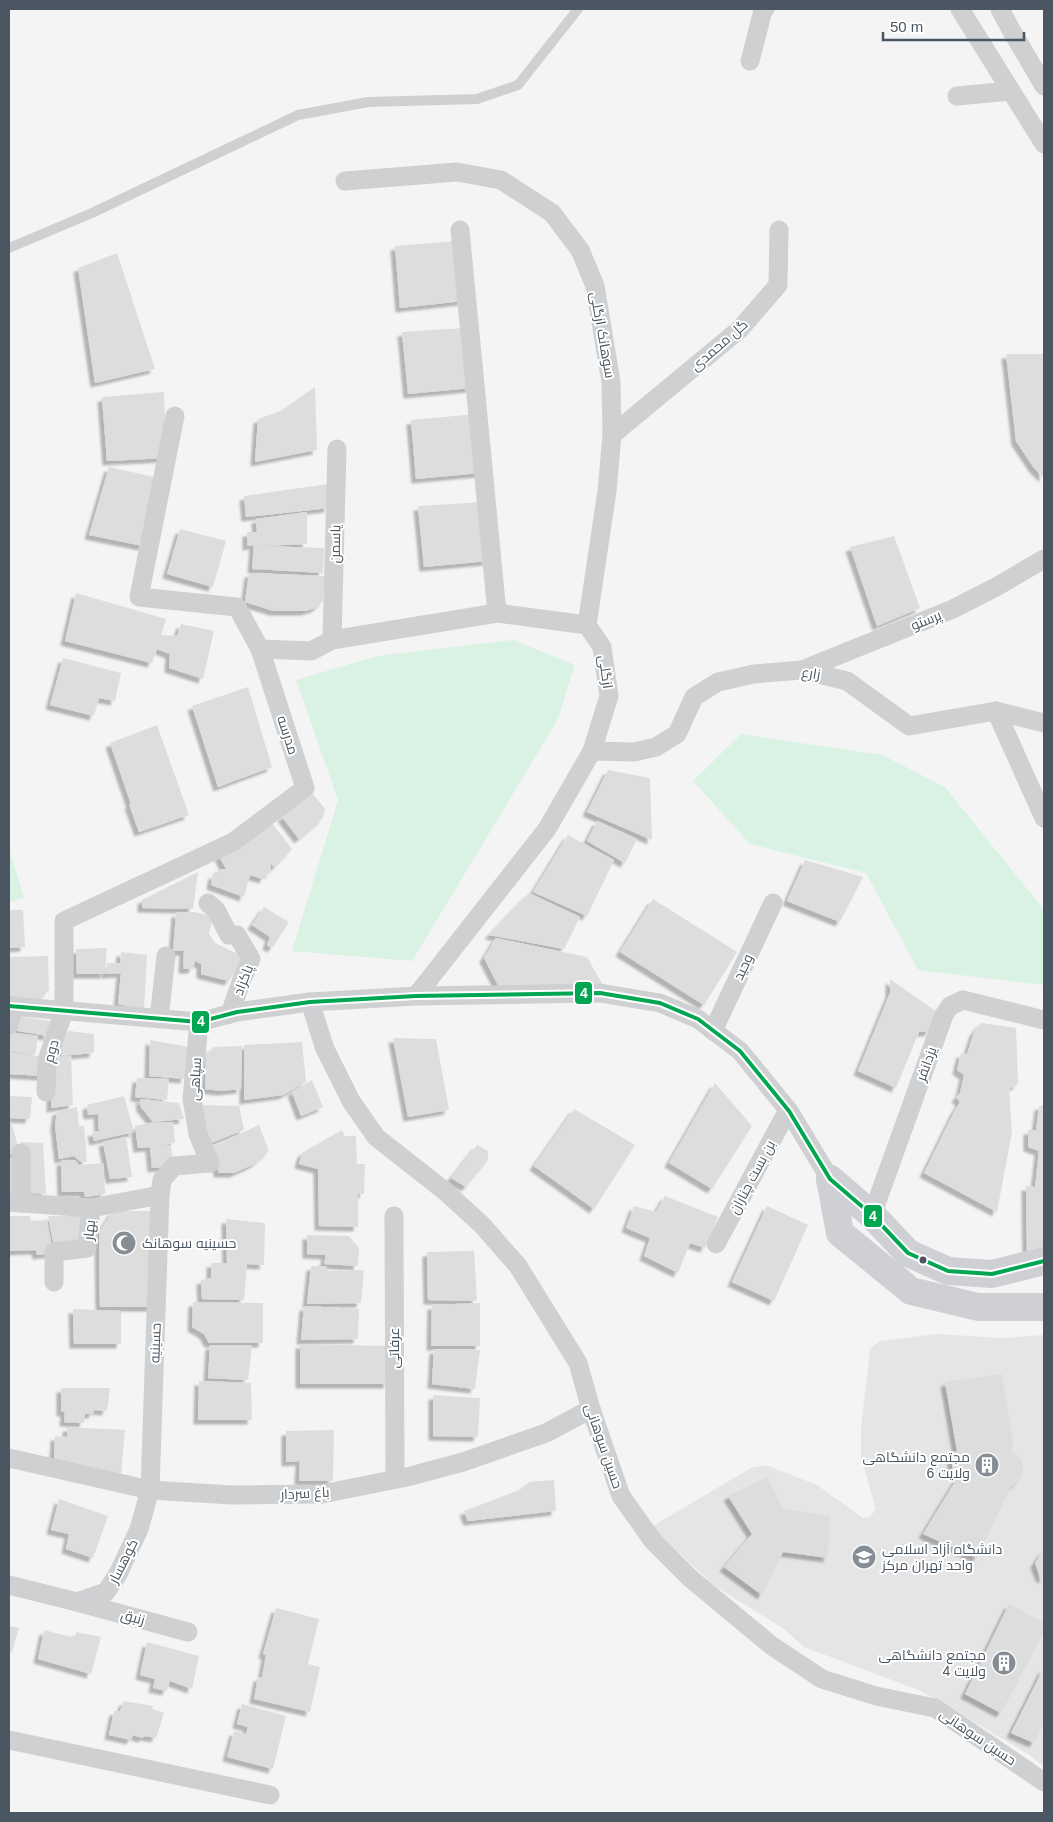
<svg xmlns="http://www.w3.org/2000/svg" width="1053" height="1822" font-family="Arial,Cairo,sans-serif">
<defs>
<filter id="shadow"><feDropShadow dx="-4.5" dy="4.5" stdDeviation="1" flood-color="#0004"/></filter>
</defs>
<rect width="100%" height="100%" fill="#f4f4f4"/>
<polygon fill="#e6e5e6" points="937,1334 1003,1338 1044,1335 1044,1767 1028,1754 921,1691 804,1647 784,1629 715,1586 651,1527 751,1468 766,1465 817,1485 863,1518 870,1517 876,1509 861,1457 861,1428 870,1349 880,1341"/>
<g fill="#d9f2e3">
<polygon points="513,640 575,665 557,721 412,961 292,951 338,800 296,680 377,656"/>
<polygon points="741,734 882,755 945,787 1044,910 1044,985 918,970 866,873 750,844 693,781"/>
<polygon points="9,848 24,898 9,902"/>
</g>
<g fill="#ddddde" filter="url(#shadow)">
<polygon points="457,241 463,301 400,308 395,246"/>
<polygon points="117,253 155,369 95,383 78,268"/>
<polygon points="464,328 471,388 408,394 402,332"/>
<polygon points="1006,354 1044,354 1044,478 1034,468 1016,441"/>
<polygon points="315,387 317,450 255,462 258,419 281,411"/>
<polygon points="164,392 166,458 107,461 102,397"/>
<polygon points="476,414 480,473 416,479 411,420"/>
<polygon points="109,467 168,480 143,546 89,535"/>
<polygon points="328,484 329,508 246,517 244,496"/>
<polygon points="484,502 488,561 424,567 418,506"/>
<polygon points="307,512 307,544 259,546 324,548 323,573 252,569 254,545 247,546 247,532 257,532 256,519"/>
<polygon points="180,529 226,541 213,587 167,574"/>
<polygon points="894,536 920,608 877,626 850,547"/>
<polygon points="249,573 325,576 323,601 316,608 305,611 274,611 245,602"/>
<polygon points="76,593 166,619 161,635 177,636 181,624 214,631 203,679 169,668 170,654 157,649 152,663 65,641"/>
<polygon points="63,658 121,673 115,701 99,698 94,716 50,705"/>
<polygon points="248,687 272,767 218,787 192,706"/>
<polygon points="157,725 189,815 139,832 129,804 131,804 110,743"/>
<polygon points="608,770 650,778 652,840 587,812"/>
<polygon points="313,794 325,809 323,818 299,839 282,817"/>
<polygon points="597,821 637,839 625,863 587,841"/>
<polygon points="272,823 292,849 275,867 271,864 270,874 266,873 264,879 250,875 244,897 211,885 213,874 218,875 218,869 226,869 219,856"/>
<polygon points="568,835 614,860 587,916 533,892"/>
<polygon points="805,860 863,877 840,922 787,901"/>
<polygon points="198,872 193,909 142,908 142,900"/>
<polygon points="529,893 580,917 564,949 489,935"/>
<polygon points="653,899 737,952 704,1005 620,952"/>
<polygon points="264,907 289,922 272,948 267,945 270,937 252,925"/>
<polygon points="9,910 23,910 25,947 9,948"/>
<polygon points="194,912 213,916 209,934 215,943 244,957 229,981 201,974 201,964 195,961 193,969 183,969 184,951 173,951 176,913"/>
<polygon points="496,938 587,957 605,989 500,989 484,958"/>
<polygon points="107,948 105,974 77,974 76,949"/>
<polygon points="121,952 147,955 144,1010 118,1004 121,973 106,974 107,963 120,963"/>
<polygon points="48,956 49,990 41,999 9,998 9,957"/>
<polygon points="890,979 937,1012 929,1032 919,1032 896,1088 858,1071 890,993"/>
<polygon points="15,1016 51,1021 48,1036 12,1030"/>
<polygon points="981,1023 1016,1028 1018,1084 1009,1089 1012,1132 997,1212 924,1173 954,1112 960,1102 956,1097 960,1093 964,1075 957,1070 961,1053 967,1054 974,1032"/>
<polygon points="69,1031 94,1034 94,1053 61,1056 61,1038"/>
<polygon points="9,1032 38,1036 35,1055 9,1051"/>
<polygon points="393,1038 436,1039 449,1110 408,1117"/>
<polygon points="150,1040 189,1047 185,1079 149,1076"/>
<polygon points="302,1042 306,1082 283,1095 244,1100 244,1045"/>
<polygon points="242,1046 241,1089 221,1091 205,1089 206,1055 214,1047"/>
<polygon points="9,1052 43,1057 43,1076 9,1074"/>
<polygon points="71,1056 73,1105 51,1108 52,1069 55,1057"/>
<polygon points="137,1078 169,1079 167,1100 135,1097"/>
<polygon points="312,1080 323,1107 301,1116 292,1092"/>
<polygon points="715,1083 752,1126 712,1189 669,1163"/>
<polygon points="9,1096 32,1097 30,1119 9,1118"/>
<polygon points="124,1096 134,1132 94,1141 92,1132 99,1131 98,1114 88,1115 87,1105"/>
<polygon points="140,1099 179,1103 184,1119 153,1122 141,1107"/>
<polygon points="197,1105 239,1106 244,1130 208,1144"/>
<polygon points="1044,1105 1044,1252 1027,1253 1026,1186 1035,1187 1039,1151 1028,1147 1028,1130 1036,1130 1039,1106"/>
<polygon points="77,1107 79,1126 84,1126 87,1162 81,1162 74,1156 59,1159 55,1125 57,1111"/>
<polygon points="574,1109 635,1145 594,1209 534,1166"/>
<polygon points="9,1122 11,1122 17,1142 17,1155 9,1154"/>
<polygon points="173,1122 175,1143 162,1145 171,1145 173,1166 152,1168 150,1147 138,1148 135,1126 148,1123"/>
<polygon points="259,1125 269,1151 254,1164 234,1173 219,1173 210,1148"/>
<polygon points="342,1130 345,1136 356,1136 357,1164 365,1164 364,1194 358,1194 358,1227 319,1226 318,1169 299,1164 302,1153"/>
<polygon points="126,1137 132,1177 110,1179 103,1142"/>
<polygon points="20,1142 43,1143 46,1194 27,1193"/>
<polygon points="477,1145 488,1151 488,1160 466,1187 451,1178"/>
<polygon points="9,1158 18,1158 18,1195 9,1194"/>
<polygon points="75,1160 79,1165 103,1163 105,1194 85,1197 84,1192 62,1192 61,1161"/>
<polygon points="665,1196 718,1217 705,1248 690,1243 678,1273 644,1256 650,1238 626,1228 634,1206 656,1212"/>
<polygon points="767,1206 808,1225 774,1301 732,1282"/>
<polygon points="113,1211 149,1211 156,1217 154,1307 100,1307 99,1232"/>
<polygon points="9,1216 30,1216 31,1221 47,1220 53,1253 37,1255 36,1250 9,1251"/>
<polygon points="48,1216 85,1216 82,1244 54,1247"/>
<polygon points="226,1219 265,1223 264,1265 247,1264 244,1300 202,1299 201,1280 211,1278 211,1263 227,1263"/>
<polygon points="307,1235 349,1236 359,1248 358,1266 324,1264 326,1255 307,1254"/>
<polygon points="474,1251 477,1301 428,1300 427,1252"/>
<polygon points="311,1266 326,1266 327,1271 364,1270 361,1303 307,1304"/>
<polygon points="193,1302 263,1303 263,1343 209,1343 204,1334 192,1327"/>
<polygon points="480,1303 480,1346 431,1346 432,1305"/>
<polygon points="304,1306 359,1309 358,1339 301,1340"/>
<polygon points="73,1309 121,1311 121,1344 74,1344"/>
<polygon points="300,1344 389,1346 388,1384 300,1384"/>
<polygon points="210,1345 252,1345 248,1380 208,1378"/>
<polygon points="434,1349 480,1350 475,1389 432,1384"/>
<polygon points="1002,1374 1013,1440 1012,1450 1022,1460 1023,1473 1018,1481 1010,1488 977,1558 923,1534 959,1475 952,1469 952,1454 957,1451 945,1382"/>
<polygon points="199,1381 251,1383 252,1420 198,1420"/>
<polygon points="61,1388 110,1388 107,1411 94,1410 93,1414 85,1414 84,1423 64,1422 65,1412 61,1412"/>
<polygon points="433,1395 480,1398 478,1437 433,1436"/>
<polygon points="67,1427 125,1430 121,1476 54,1458 55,1436 67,1437"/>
<polygon points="334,1430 333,1481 299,1481 300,1461 286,1462 286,1431"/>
<polygon points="767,1477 783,1509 830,1516 828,1558 783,1552 762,1595 724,1567 752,1534 728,1496"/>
<polygon points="554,1480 556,1511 468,1521 464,1511 522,1489 529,1482"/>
<polygon points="59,1499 108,1516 93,1558 66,1549 69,1534 51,1530"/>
<polygon points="1044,1549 1044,1579 1040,1577 1035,1563"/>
<polygon points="1009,1604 1044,1623 1044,1632 1001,1713 965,1694"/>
<polygon points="276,1608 319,1619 308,1664 320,1667 310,1712 254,1699 258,1677 262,1677 266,1655 263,1654"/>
<polygon points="9,1626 19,1628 12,1652 9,1652"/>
<polygon points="44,1630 75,1638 76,1632 101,1637 91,1674 38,1659"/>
<polygon points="147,1642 199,1656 192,1689 170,1681 167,1691 153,1688 155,1679 140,1675"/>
<polygon points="1044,1667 1044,1723 1034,1743 1011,1733"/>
<polygon points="124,1701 153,1706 152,1709 164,1713 156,1738 145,1736 142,1738 133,1735 131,1740 109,1735 114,1711 120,1711"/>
<polygon points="242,1704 286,1716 273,1769 227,1757 234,1731 246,1734 248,1727 237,1724"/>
</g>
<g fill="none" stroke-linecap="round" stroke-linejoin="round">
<polyline stroke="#ced0d2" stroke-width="10" points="9,248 92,213 298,115 368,102 477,99 518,85 578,9"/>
<g stroke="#ced0d2" stroke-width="19">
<polyline points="960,9 1044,144"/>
<polyline points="1000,9 1010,28 1044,86"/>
<polyline points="750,61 763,10 765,9"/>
<polyline points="957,96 1011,91"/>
<polyline points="345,181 457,172 501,180 552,213 580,250 595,286 611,382 612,435 607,491 587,625"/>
<polyline points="460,230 497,613"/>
<polyline points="612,435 740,329 778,285 779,230"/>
<polyline points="332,640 337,449"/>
<polyline points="260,649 311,651 332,640 497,613 587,625 602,647 609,696 592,751 547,829 416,996"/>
<polyline points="802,670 953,609 996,587 1044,559"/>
<polyline points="996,711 1044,818"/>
<polyline points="592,751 634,752 656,747 677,734 694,697 718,682 754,674 802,670 847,681 909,726 996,711 1044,723"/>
<polyline points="208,903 216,910 229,935 237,935 251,959 242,979 230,1014"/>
<polyline points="310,1002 325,1049 351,1101 376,1137 446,1192 482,1225 518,1266 578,1363 591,1409 621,1496 653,1541 690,1578 772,1646 822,1679 876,1696 935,1708 1044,1782"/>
<polyline points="9,1006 199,1022 237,1012 310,1002 416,996 600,993 660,1003 698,1019 740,1051 789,1111 830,1179"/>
<polyline points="159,1019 166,956"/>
<polyline points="9,1025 13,1006"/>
<polyline points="713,1031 773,903"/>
<polyline points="46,1092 47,1060 64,1011 64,921 233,842 305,788 260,649 237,607 139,597 175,416"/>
<polyline points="9,1202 91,1208 160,1195"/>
<polyline points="21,1203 21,1153"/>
<polyline points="872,1215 944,1015 950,1006 963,1000 1044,1020"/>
<polyline points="394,1216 395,1479"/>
<polyline points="716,1244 788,1110"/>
<polyline points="54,1282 54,1252 87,1248 91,1208"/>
<polyline points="9,1458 150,1490 232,1495 322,1494 407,1477 463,1462 546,1433 591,1409"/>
<polyline points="9,1585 77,1602 106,1592 118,1574 139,1529 150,1490 160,1195 162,1180 174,1166 210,1163 198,1134 192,1099 199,1022"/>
<polyline points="77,1602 188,1632"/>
<polyline points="9,1740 270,1795"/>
</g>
<g stroke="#ced0d4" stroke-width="28">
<polyline points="830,1179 840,1233 911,1291 978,1307 1044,1307"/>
<polyline points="830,1179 872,1215 908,1253 948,1271 992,1274 1044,1261"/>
</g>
<defs>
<polyline id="bus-1" points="9,1006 199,1022 237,1012 310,1002 416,996 600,993 660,1003 698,1019 740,1051 789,1111 830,1179 872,1215 908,1253 948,1271 992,1274 1044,1261"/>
</defs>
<use href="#bus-1" stroke="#fff" stroke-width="8"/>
<use href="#bus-1" stroke="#00a651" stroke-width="4"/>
</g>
<defs>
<symbol id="mosque-disc" viewBox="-11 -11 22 22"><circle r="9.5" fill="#868d94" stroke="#fff"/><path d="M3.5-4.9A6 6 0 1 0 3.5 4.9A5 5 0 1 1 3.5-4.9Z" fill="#fff"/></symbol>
<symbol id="building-disc" viewBox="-11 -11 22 22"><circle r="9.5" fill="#868d94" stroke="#fff"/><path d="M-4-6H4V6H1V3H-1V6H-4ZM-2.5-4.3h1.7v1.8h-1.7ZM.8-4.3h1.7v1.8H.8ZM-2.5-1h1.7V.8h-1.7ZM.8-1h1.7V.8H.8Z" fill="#fff"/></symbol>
<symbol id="university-disc" viewBox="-11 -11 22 22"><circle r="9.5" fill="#868d94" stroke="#fff"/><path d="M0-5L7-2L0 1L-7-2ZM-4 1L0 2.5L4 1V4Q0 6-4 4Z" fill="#fff"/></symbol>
</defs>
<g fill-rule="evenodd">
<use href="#mosque-disc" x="110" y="1229" width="28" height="28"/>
<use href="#building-disc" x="973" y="1451" width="28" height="28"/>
<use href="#university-disc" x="850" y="1543" width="28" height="28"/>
<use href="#building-disc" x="990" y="1649" width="28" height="28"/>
</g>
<circle fill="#4a5661" stroke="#fff" stroke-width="2" cx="923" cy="1260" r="4.5"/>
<g text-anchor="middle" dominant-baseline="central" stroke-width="4" stroke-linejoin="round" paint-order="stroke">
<g font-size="14" fill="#4a5661" stroke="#fff">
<text transform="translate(603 335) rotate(80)">سوهانک ازگلی</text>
<text transform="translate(719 345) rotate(-41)">گل محمدی</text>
<text transform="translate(335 544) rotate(-89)">یاسمن</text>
<text transform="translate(926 620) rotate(-22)">پرستو</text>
<text transform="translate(606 672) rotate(82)">ازگلی</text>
<text transform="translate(811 673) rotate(9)">زارع</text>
<text transform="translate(288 735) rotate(72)">مدرسه</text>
<text transform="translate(743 967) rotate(-65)">وحید</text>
<text transform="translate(243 980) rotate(-69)">پاکزاد</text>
<text transform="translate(51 1051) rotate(-75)">دوم</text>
<text transform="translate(926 1064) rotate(-70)">یزدانفر</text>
<text transform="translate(195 1079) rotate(-87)">سپاهی</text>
<text transform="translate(752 1177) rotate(-62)">بن بست چناران</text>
<text transform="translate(89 1230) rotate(-84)">بهار</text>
<text transform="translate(155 1343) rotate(-88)">حسینیه</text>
<text transform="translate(394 1348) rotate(-90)">عرفاتی</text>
<text transform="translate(604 1446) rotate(71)">حسین سوهانی</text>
<text transform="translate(305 1493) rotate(-3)">باغ سردار</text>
<text transform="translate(123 1561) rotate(-63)">کوهسار</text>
<text transform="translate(133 1617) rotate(15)">زنبق</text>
<text transform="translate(978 1737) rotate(34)">حسین سوهانی</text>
</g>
<g font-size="14" fill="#4a5661" stroke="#fff" text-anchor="start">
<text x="142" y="1243">حسینیه سوهانک</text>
<text x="970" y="1457" text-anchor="end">مجتمع دانشگاهی<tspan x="970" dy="16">ولایت 6</tspan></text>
<text x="882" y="1549">دانشگاه آزاد اسلامی<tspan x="882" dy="16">واحد تهران مرکز</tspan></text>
<text x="986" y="1655" text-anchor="end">مجتمع دانشگاهی<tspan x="986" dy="16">ولایت 4</tspan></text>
</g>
</g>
<g stroke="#fff" stroke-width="2">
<rect x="574" y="981" width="19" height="24" rx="5" fill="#00a651"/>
<rect x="191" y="1010" width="19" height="24" rx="5" fill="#00a651"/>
<rect x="863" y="1204" width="20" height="24" rx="5" fill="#00a651"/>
</g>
<g font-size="14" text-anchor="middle" font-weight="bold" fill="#fff">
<text x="584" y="998">4</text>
<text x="201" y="1026">4</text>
<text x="873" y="1221">4</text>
</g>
<rect width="1053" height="1822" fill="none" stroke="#4a5661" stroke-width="20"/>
<path d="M883 32v8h141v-8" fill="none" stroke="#4a5661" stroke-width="2.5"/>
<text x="890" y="32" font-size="15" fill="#4a5661" stroke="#ffffff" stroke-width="4" paint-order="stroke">50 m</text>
</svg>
